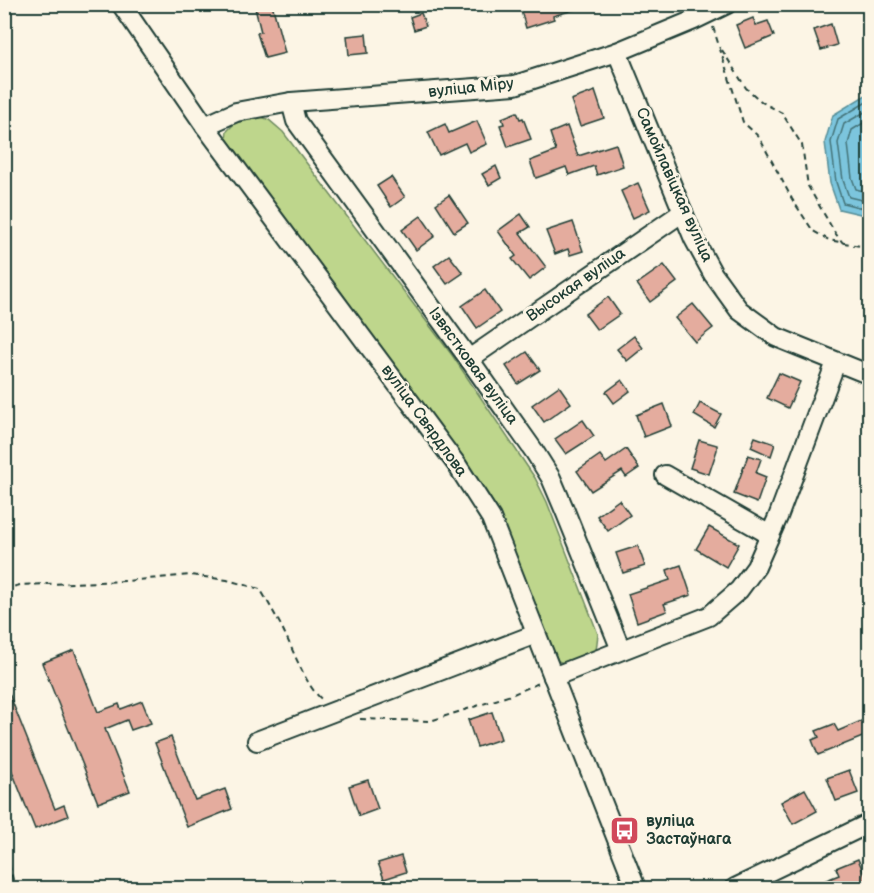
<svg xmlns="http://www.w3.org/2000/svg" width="874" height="893" font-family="'Balsamiq Sans',sans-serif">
<rect width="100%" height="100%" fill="#fcf5e5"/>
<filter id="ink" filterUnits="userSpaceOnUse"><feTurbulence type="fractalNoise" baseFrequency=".0167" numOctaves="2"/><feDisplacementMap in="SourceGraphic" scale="12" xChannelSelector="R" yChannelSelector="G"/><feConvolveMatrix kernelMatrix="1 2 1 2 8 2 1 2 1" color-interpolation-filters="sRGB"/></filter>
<g filter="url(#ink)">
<polygon fill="#bed68c" stroke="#6e8a60" stroke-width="1.5" points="262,117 269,120 283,132 452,355 535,478 547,502 598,634 596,651 569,665 558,661 502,526 488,500 339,289 226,140 227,131 235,123"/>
<polygon fill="#7cc5dd" stroke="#578f99" stroke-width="1.5" points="869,93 869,216 839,209 830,183 825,142 833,115"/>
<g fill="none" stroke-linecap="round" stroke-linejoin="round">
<g stroke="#447378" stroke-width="1.5">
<polyline points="870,100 838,119 831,142 836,182 843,203 870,210"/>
<polyline points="870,109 844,124 838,143 843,180 849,197 870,202"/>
<polyline points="870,119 852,130 848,144 852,178 856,189 870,193"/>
</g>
</g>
<g fill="#e4ac9e" stroke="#1f3d34" stroke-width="1.5">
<polygon points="254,4 272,4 285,53 265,58 257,33 261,32"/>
<polygon points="519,4 542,4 544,9 558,4 582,4 583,7 553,16 554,19 526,28"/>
<polygon points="421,13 426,26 414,30 410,17"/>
<polygon points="753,18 756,25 768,21 774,36 745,48 736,25"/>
<polygon points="831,24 837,45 821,50 814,30"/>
<polygon points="366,34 368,53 349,55 347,36"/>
<polygon points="595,91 604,118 580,126 571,100"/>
<polygon points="517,112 520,119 523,118 531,139 508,147 500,125 504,124 502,118"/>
<polygon points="477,121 487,144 469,152 465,143 439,155 428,132 445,124 449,133"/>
<polygon points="567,126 578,156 616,144 623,166 597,175 594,166 569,175 566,167 536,178 530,161 556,151 550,133"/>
<polygon points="496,166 501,178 489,185 482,174"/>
<polygon points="391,177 405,197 391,207 377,186"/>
<polygon points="638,183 650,210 633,218 621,191"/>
<polygon points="449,195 468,223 454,232 436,204"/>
<polygon points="521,214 530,227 520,233 546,267 529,280 512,259 516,256 498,231"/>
<polygon points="421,216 435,236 416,250 402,230"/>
<polygon points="573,222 583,251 570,255 568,249 555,254 546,231"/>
<polygon points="449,255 463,273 447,284 434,266"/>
<polygon points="664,265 677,282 650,302 637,284"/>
<polygon points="485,290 500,312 477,328 462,306"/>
<polygon points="608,297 620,314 597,330 585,314"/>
<polygon points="693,304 713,328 695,342 675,318"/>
<polygon points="634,336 643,348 627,361 617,349"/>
<polygon points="527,352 540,370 518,384 506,366"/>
<polygon points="779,373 800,382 788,408 767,398"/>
<polygon points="622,380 630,391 614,403 606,392"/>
<polygon points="559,386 571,403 544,422 532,405"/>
<polygon points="700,403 721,414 714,427 694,415"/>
<polygon points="664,404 672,426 644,437 636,415"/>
<polygon points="583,420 594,436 566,454 555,439"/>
<polygon points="755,437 775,444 771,456 751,447"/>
<polygon points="699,440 717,445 717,450 709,474 690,468"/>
<polygon points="626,449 639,468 626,477 622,471 591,491 577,471 600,455 606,463"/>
<polygon points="748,455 761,459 756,473 766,477 757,503 734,494"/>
<polygon points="619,500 630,515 608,531 597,516"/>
<polygon points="709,527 739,544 726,567 696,549"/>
<polygon points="638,546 645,566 623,573 616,553"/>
<polygon points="681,565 691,595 664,604 667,611 637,622 628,594 670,580 667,570"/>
<polygon points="74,650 98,712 119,704 121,709 142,701 151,723 131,730 127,720 105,729 130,791 98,803 42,663"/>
<polygon points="4,681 55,809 64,805 68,816 35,829 4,751"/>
<polygon points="492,712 501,739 477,747 468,720"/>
<polygon points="866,719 870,726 870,734 818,755 812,740 819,737 816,731 834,724 838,731"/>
<polygon points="171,737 195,800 225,789 232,809 187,827 155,743"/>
<polygon points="849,770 858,793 836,801 827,778"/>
<polygon points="368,780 378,809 359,816 349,786"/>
<polygon points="805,789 817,811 793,824 781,802"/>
<polygon points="401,856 406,872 384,879 378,863"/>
<polygon points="858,859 870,888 806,888 839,875 836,868"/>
</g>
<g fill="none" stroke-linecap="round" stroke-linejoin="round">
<defs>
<g id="minor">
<polyline points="121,4 205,126 457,465 491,518 636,888"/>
<polyline points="617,52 694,239 713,274 739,310 776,337 870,375"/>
<polyline points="291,102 296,121 469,359 534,451 551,478 565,511 621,650"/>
<polyline points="205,126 236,112 291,102 515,85 617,52 694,20 727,4"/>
<polyline points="469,359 683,212"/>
<polyline points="665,475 770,535"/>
<polyline points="553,677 709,616 739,590 756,567 778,517 836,362"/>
<polyline points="257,741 536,634"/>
<polyline points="735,888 870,823"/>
</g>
</defs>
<use href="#minor" stroke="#1f3d34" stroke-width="22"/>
<g stroke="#1f3d34" stroke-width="2" stroke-dasharray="6 4.5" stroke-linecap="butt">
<polyline points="713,27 743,122 759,137 792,199 813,231 829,240 870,248"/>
<polyline points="722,50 746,88 762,102 782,113 802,145 808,186 835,233 843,243"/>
<path d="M4,589L20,585L126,581L190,575L227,580L260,589C267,600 273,611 279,622C290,641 306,689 323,700"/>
<polyline points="360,719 430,721 511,695 539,683"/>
<polyline points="4,844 15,888"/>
</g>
<use href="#minor" stroke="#fcf5e5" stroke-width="18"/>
</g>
</g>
<defs>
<symbol id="bus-square" viewBox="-11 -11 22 22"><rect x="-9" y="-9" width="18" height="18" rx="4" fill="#d1495b" stroke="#fcf5e5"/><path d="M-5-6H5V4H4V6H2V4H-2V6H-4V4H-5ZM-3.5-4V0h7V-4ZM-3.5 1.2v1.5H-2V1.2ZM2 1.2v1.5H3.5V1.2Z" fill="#fff"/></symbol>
</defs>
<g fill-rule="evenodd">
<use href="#bus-square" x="608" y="814" width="33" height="33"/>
</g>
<g text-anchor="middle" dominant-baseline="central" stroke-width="6" stroke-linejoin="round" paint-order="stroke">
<g font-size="16" fill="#1f3d34" stroke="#fcf5e5">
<text transform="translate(471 88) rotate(-6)">вуліца Міру</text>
<text transform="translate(674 185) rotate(66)">Самойлавіцкая вуліца</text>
<text transform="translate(576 285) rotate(-35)">Высокая вуліца</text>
<text transform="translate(473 366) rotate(54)">Ізвястковая вуліца</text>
<text transform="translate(424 421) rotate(54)">вуліца Свярдлова</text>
</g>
<g font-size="16" font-weight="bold" fill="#1f3d34" stroke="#fcf5e5" text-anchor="start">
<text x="646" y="821">вуліца<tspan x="646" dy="18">Застаўнага</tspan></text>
</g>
</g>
<rect width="874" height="893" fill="none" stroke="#fcf5e5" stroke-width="24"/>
<rect x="12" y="12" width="850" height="869" fill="none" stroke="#1f3d34" stroke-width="2" filter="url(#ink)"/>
</svg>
